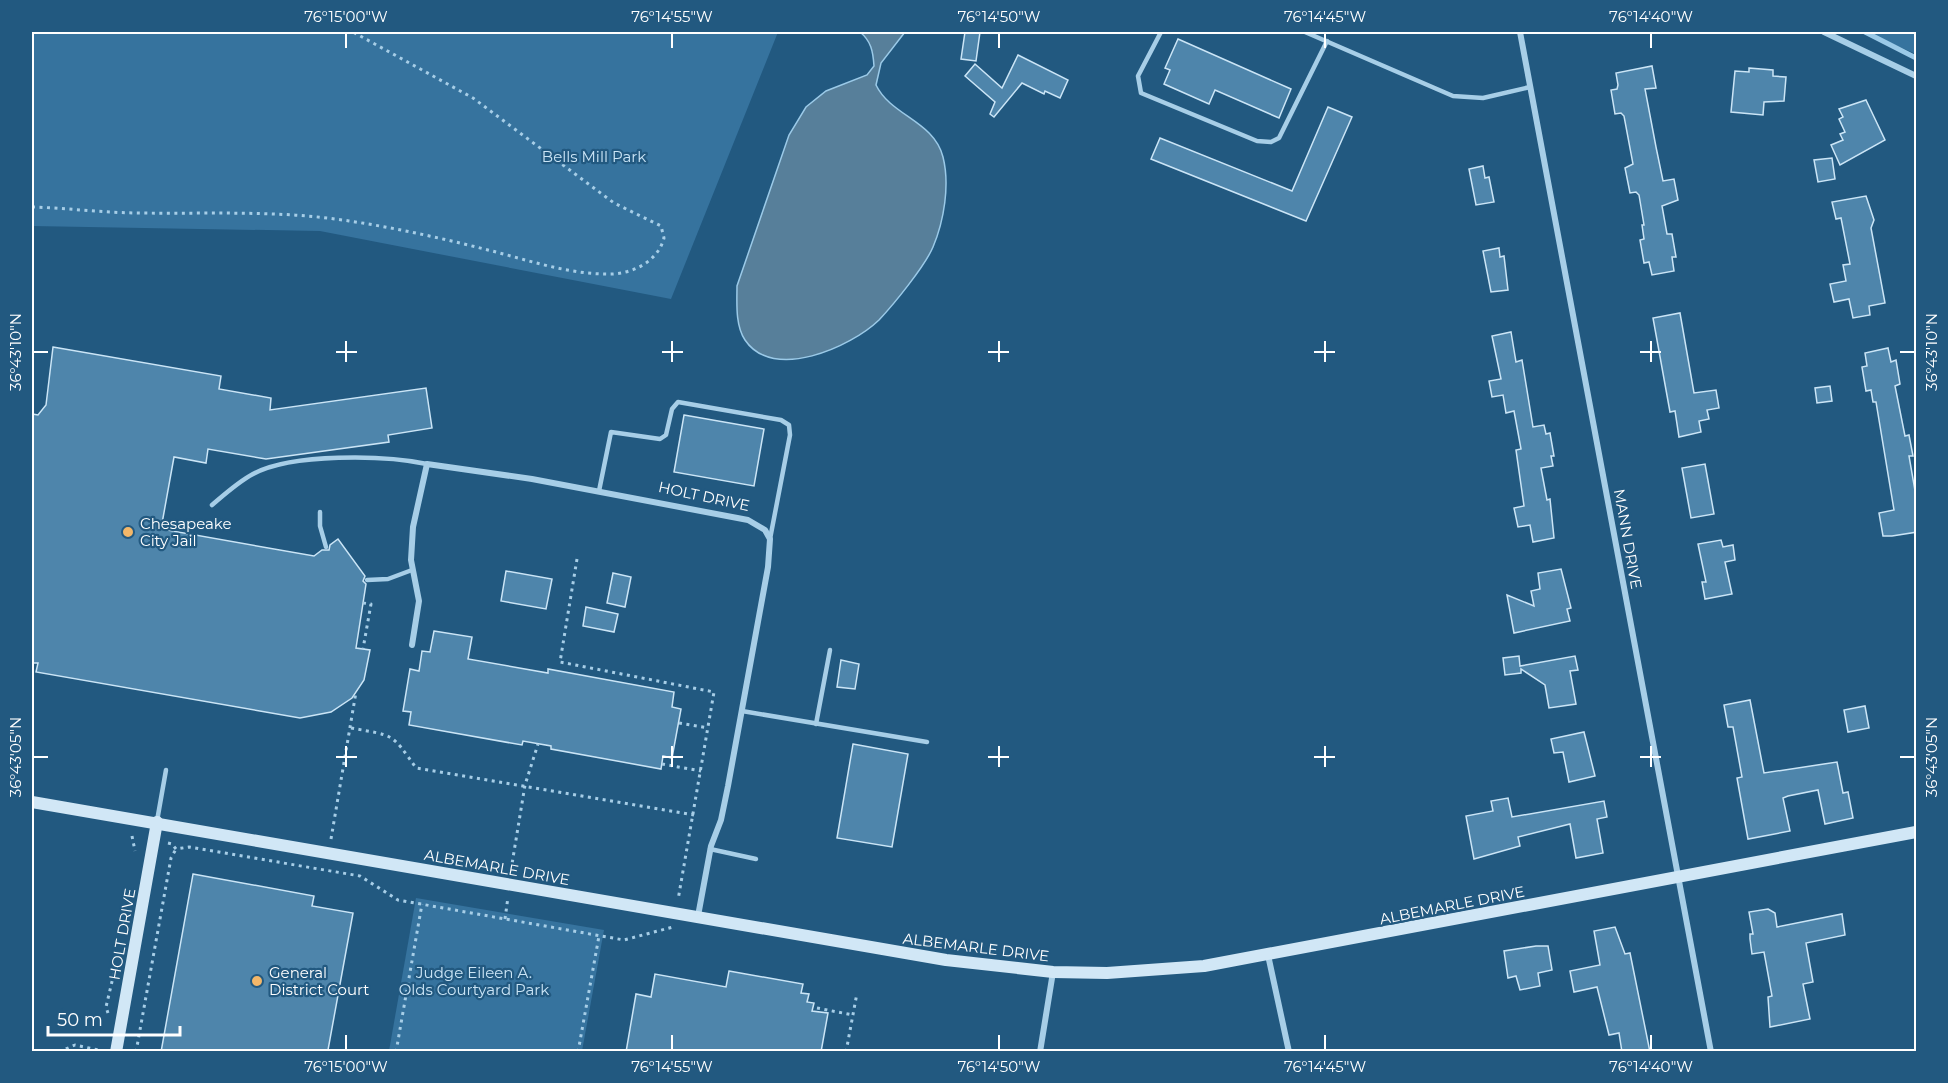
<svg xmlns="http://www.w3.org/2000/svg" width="1948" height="1083" font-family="Montserrat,sans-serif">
<rect width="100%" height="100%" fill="#225980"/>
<g fill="#36739e">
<polygon points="32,32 778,32 671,299 320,231 32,226"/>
<polygon points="1865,32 1916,32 1916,54"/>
<polygon points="416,898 604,930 582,1051 389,1051"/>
</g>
<path fill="#577f9a" stroke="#9bcae8" stroke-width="1.5" d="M860,32H905L881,63L876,85C891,116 934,121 943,157C950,185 944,221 933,247C925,266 894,304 879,320C851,347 773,382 745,340C735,325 737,302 737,286L789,135L806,107L826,91L867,75L874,66C873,51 871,41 860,32Z"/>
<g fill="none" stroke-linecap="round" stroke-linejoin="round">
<polyline stroke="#9bcae8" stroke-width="5" points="1865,32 1916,58"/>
</g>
<g fill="#4e85ab" stroke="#cbe5f6" stroke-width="1.5">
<polygon points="965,32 980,32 976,61 961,59"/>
<polygon points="1178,39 1291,89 1279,118 1215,90 1209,104 1164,84 1170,70 1165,68"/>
<polygon points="1018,55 1068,80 1060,98 1045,91 1044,94 1022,83 994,117 990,114 995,102 965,76 975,64 1002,88"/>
<polygon points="1652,66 1656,88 1645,89 1656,147 1663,181 1674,179 1678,200 1662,206 1667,234 1672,234 1676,257 1672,257 1674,271 1652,275 1649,262 1644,263 1640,240 1644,239 1642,225 1644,225 1639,195 1636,192 1630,193 1625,168 1633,164 1624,116 1621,113 1615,114 1611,90 1617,89 1618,85 1616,73"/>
<polygon points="1749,68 1773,70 1773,76 1786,77 1784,101 1764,102 1763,115 1731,112 1735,71 1749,72"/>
<polygon points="1866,100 1885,140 1840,165 1831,145 1843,140 1840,134 1845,132 1839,119 1843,117 1839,109"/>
<polygon points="1328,107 1352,117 1306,221 1151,159 1160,138 1292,191"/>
<polygon points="1832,158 1835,179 1818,182 1814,160"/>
<polygon points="1483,166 1485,178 1489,177 1494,202 1476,205 1469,169"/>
<polygon points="1866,196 1874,220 1871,228 1885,303 1869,306 1870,315 1853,318 1849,299 1834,302 1830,284 1846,281 1843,265 1850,264 1841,218 1836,219 1832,202"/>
<polygon points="1499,248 1500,257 1504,256 1508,290 1491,292 1483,251"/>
<polygon points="1680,313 1694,393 1716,390 1719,408 1707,410 1709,419 1699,421 1701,432 1679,437 1675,411 1670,412 1653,318"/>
<polygon points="1511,332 1516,362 1522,360 1533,427 1544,425 1546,434 1550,433 1554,456 1551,456 1553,466 1541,468 1547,500 1550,499 1554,538 1533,542 1530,525 1518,527 1514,508 1524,506 1516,450 1521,449 1514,411 1506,413 1503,395 1492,397 1489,381 1501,379 1492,336"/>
<polygon points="53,347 221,376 219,389 271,398 270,410 426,388 432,428 388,435 389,442 266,459 208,449 206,463 174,457 161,529 314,556 322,550 329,550 330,545 338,539 365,576 363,581 366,584 356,648 370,650 364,680 352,698 331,712 300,718 36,672 38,663 32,663 32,414 38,415 46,405"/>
<polygon points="1888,348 1891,362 1896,360 1900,384 1895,386 1905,436 1909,435 1913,456 1909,456 1917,502 1917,532 1892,536 1883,536 1879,513 1894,510 1876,402 1873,402 1871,390 1866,391 1862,367 1867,366 1865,353"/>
<polygon points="1830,386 1832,401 1817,403 1815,388"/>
<polygon points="684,415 764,429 754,486 674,472"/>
<polygon points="1705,464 1714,514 1691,518 1682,468"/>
<polygon points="1721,540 1723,547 1733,545 1735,560 1725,562 1732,594 1705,599 1702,582 1706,582 1698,544"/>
<polygon points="1561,569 1571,608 1567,609 1570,621 1514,633 1507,595 1534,606 1531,591 1540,589 1538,573"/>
<polygon points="506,571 552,579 546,609 501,601"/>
<polygon points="613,573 631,577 625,607 607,603"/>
<polygon points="586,607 618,614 614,632 583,626"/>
<polygon points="434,631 472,637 468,659 548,673 548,669 674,692 672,707 681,709 672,758 663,756 661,769 551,749 551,746 523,741 522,745 409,725 411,712 403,711 410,669 419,671 422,651 430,652"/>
<polygon points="1519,656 1520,666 1575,656 1578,670 1570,671 1576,704 1549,708 1545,685 1521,669 1521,673 1505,675 1503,658"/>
<polygon points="841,660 859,664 855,689 837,687"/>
<polygon points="1750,700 1764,773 1837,762 1843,793 1848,792 1853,818 1825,824 1818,790 1788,796 1783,798 1790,831 1748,839 1737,778 1742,777 1733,727 1728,727 1724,705"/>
<polygon points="1865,706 1869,728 1848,732 1844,710"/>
<polygon points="1584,732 1595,776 1569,782 1563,752 1554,753 1551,739"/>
<polygon points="853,744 908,754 892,847 837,838"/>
<polygon points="1508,798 1512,817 1604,801 1607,817 1597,819 1603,853 1576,858 1570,824 1518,837 1520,846 1474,859 1466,816 1493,811 1491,801"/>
<polygon points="193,874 314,896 312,906 353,913 328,1050 161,1052"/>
<polygon points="1768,909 1775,913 1777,927 1842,914 1845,935 1806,943 1813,982 1803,984 1810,1019 1770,1027 1768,997 1772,996 1764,952 1752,954 1750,939 1750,934 1753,934 1749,912"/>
<polygon points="1615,927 1625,954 1630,953 1650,1052 1622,1052 1619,1033 1609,1035 1597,987 1574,992 1570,971 1600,965 1594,931"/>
<polygon points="1536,946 1548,946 1552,970 1538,973 1540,986 1520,990 1516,976 1508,978 1504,951"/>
<polygon points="729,971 803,984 801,993 809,994 807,1002 814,1003 812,1011 828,1013 821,1052 626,1052 636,994 651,997 655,974 726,987"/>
</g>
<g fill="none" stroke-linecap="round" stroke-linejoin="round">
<g stroke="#a7cee7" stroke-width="3" stroke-dasharray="3 4.5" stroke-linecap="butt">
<path d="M32,207C68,208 104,213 140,213C210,214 280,210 349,221C397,228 445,239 492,251C531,261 571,275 612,274C634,273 658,261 664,238L661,226L614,203L473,98L353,32"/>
<polyline points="577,559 560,662 714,692 678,900"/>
<polyline points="363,603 371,604 363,649"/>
<polyline points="679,723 708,728"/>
<path d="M351,728C394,736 391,732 416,768L694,815"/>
<polyline points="662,764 701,771"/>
<polyline points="132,836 135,851"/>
<polyline points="331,839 356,692"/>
<polyline points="168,843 172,844 176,849 189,847 360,876 398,900 624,940 673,927"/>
<polyline points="511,870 525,785 538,744"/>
<polyline points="505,919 508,897"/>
<polyline points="817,1008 853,1015"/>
<polyline points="108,1013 106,1007 114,973"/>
<polyline points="59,1052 75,1045 103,1051"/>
<polyline points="136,1052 171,858 176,849"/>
<polyline points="339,1052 350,1052"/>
<polyline points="396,1052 422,904"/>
<polyline points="578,1052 599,936"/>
<polyline points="846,1052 857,993"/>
</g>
<g stroke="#a7cee7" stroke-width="4.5">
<polyline points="1161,32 1138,76 1141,93 1257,141 1271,142 1279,138 1327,41"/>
<polyline points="1305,32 1453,96 1483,98 1530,87"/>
<polyline points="599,491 611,432 660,439 666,435 672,409 678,402 781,420 789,425 790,435 770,539"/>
<path d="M212,505C225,494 238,482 253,474C292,453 384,455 427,464"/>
<polyline points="320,512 320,526 326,547"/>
<polyline points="367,580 388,579 412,570"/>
<polyline points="742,711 927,742"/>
<polyline points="816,724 830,650"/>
<polyline points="157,821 166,770"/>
<polyline points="710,849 756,859"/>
</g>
<g stroke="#a7cee7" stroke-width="6">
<polyline points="1520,32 1711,1052"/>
<polyline points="1824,32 1916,76"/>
<polyline points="412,645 419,601 411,560 413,527 427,464 532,479 748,520 765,530 770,539 768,567 728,786 721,820 711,846 698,916"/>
<polyline points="1268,955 1289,1052"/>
<polyline points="1040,1052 1053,972"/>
</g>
<g stroke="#d1e7f6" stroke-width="12">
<polyline points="32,802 946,960 1053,972 1107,973 1204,966 1916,832"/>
<polyline points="116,1052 157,822"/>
</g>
</g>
<path fill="none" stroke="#fff" stroke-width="2" d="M346,33V48M672,33V48M999,33V48M1325,33V48M1651,33V48M346,341V362M672,341V362M999,341V362M1325,341V362M1651,341V362M33,352H48M336,352H357M662,352H683M988,352H1009M1314,352H1335M1640,352H1661M1900,352H1915M346,746V767M672,746V767M999,746V767M1325,746V767M1651,746V767M33,757H48M336,757H357M662,757H683M988,757H1009M1314,757H1335M1640,757H1661M1900,757H1915M346,1035V1050M672,1035V1050M999,1035V1050M1325,1035V1050M1651,1035V1050"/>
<g fill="#f3b769" stroke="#225980" stroke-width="2">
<circle cx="128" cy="532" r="6"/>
<circle cx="257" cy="981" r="6"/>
</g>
<g text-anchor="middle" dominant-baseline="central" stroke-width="4.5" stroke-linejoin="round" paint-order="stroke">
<g font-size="15" fill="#cbe5f6" stroke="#225980">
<text x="594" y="156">Bells Mill Park</text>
<text x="474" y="972">Judge Eileen A.<tspan x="474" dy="17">Olds Courtyard Park</tspan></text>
</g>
<g font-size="15" fill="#fff" stroke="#225980">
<text transform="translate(704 496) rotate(12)">HOLT DRIVE</text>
<text transform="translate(1628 539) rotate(80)">MANN DRIVE</text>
<text transform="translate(497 867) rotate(10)">ALBEMARLE DRIVE</text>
<text transform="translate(1452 905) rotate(-11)">ALBEMARLE DRIVE</text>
<text transform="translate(122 934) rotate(-80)">HOLT DRIVE</text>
<text transform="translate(976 947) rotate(7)">ALBEMARLE DRIVE</text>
</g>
<g font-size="15" fill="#fff" stroke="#225980" text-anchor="start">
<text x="140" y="523">Chesapeake<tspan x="140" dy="17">City Jail</tspan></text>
<text x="269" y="972">General<tspan x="269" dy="17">District Court</tspan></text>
</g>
</g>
<rect width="1948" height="1083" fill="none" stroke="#225980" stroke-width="66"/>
<path d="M48 1026v9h132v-9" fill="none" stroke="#ffffff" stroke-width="3"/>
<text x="57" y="1026" font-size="18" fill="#ffffff" stroke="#225980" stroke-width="4.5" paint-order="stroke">50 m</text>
<rect x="33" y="33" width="1882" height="1017" fill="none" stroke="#fff" stroke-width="2"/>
<g font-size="15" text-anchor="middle" fill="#fff">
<text x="346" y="22">76°15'00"W</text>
<text x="672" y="22">76°14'55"W</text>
<text x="999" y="22">76°14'50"W</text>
<text x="1325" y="22">76°14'45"W</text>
<text x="1651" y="22">76°14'40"W</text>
<text transform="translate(16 352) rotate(-90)" y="5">36°43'10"N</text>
<text transform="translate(1932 352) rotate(-90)" y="5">36°43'10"N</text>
<text transform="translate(16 757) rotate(-90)" y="5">36°43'05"N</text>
<text transform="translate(1932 757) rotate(-90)" y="5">36°43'05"N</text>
<text x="346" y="1072">76°15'00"W</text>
<text x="672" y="1072">76°14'55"W</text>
<text x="999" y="1072">76°14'50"W</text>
<text x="1325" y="1072">76°14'45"W</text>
<text x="1651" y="1072">76°14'40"W</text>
</g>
</svg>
